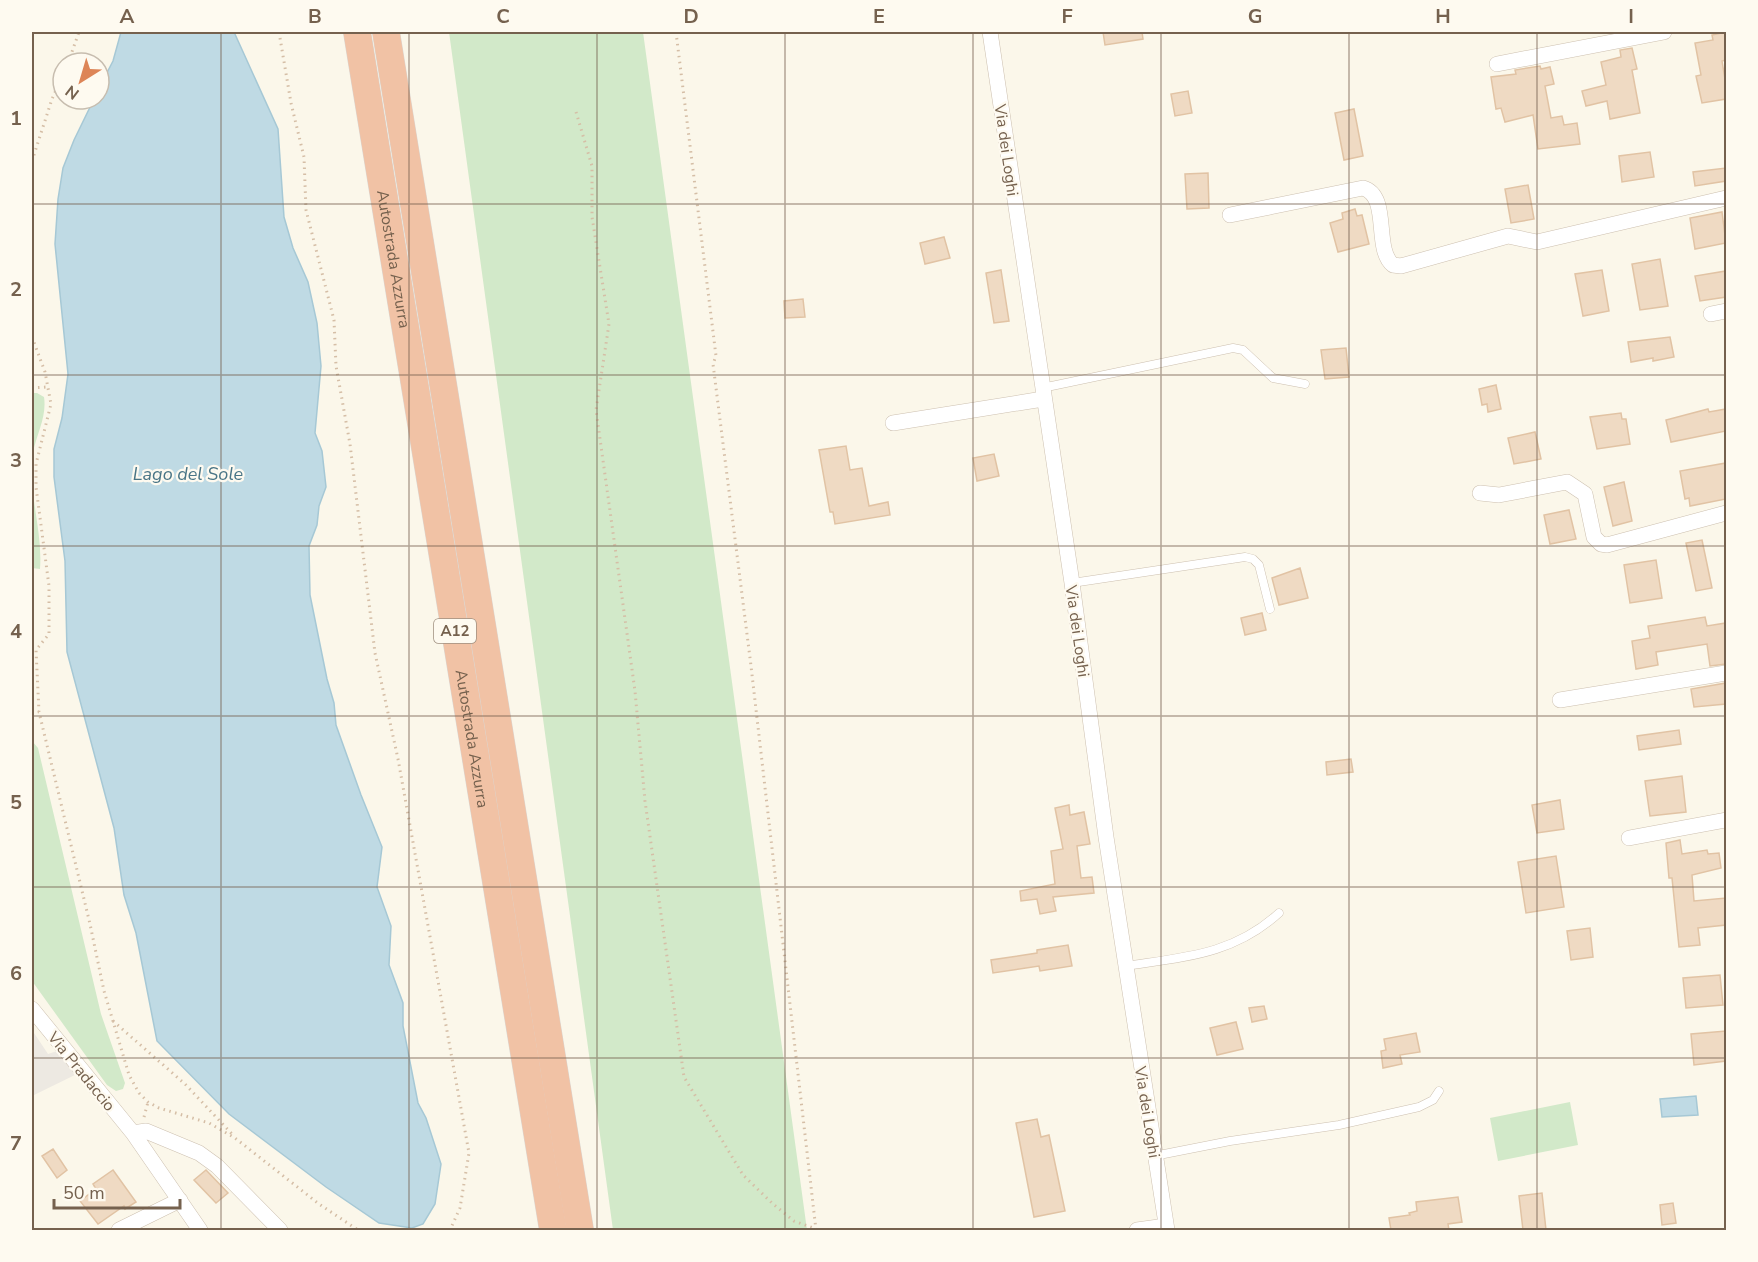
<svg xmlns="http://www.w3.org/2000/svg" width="1758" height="1262" font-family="'Nunito Sans',sans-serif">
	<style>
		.industrial { fill: #ede9e2 }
		.green { fill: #d2e9c9 }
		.water { fill: #bfdae4; stroke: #a6c8d5; stroke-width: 1.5 }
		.building { fill: #efdac3; stroke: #e1c3a4; stroke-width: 1.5 }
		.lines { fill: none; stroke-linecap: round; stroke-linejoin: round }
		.lane-casing { stroke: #cdc0b0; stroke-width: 9 }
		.street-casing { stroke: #cdc0b0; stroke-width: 16 }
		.highway-casing { stroke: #dbd6d1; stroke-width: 28 }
		.path { stroke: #d5bea6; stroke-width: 3; stroke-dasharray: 1.5 4.5; stroke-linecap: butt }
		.lane { stroke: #fff; stroke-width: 8 }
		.street { stroke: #fff; stroke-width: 15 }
		.highway { stroke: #f1c2a5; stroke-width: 27 }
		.grid { fill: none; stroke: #75614e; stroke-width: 1.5; stroke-opacity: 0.55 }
		.labels { text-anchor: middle; stroke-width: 4.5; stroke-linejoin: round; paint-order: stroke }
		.shield { fill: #fefaf0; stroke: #9e8f7f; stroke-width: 1.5 }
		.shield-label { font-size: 15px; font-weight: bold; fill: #75614e }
		.street-label { font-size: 16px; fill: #75614e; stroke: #fefaf0 }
		.water-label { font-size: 18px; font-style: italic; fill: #497586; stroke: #fefaf0 }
		.neatline { fill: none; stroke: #75614e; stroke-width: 2 }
		.grid-label { font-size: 20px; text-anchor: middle; font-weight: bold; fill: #75614e }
	</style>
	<rect width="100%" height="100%" fill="#fbf7ea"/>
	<!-- industrial -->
	<path class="industrial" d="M32,1030L48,1054L57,1051L79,1073L32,1096Z"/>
	<!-- green -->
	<path class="green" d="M449,32H643L807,1230H613Z
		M32,393H37L44,397C47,416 37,433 33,452C27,491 43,530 40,569L32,568Z
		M32,741L38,748L101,1014L125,1083L123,1089L116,1091L107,1085L32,981Z
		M1570,1102L1578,1145L1498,1161L1490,1118Z"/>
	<!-- water -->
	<path class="water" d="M121,32H234L278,129L284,217L293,248L308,282L317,323L321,366L315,433L322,451L326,487L319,506L317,525L309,546L310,595L327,679L334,703L336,725L361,795L382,847L377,887L391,926L389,965L403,1003V1026L418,1103L426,1118L441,1164L435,1204L423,1224L412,1228L379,1223L326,1187L229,1114L157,1041L136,933L124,895L114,828L67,652L65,561L54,477V449L62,418L68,374L55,244L58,199L63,168L74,140L94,99H99V88L113,61Z
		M1696,1096L1698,1115L1662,1117L1660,1099Z"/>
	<!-- building -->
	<path class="building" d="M1103,32H1142L1143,39L1105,45Z
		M1726,32V60L1722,61L1726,85V99L1702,103L1696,76L1701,75L1695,43L1713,40L1712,35Z
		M1632,48L1637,69L1632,70L1640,113L1610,119L1607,101L1586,106L1582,91L1606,85L1601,62L1621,57L1620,50Z
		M1540,66L1541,69L1550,67L1554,84L1545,86L1551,118L1562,116L1564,125L1577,123L1580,144L1538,149L1533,115L1505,122L1501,108L1496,109L1491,77L1516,74L1515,70Z
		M1188,91L1192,113L1175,116L1171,94Z
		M1354,109L1363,156L1344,160L1335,113Z
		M1650,152L1654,177L1622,182L1619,156Z
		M1726,168V181L1695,186L1693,172Z
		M1208,173L1209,208L1187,209L1185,174Z
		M1528,185L1534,219L1511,223L1505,189Z
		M1355,209L1357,216L1362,215L1369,244L1338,252L1330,223L1343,219L1342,213Z
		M1722,212L1726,243L1695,249L1690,218Z
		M944,237L950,258L925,264L920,243Z
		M1660,259L1668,306L1640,310L1632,264Z
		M1001,270L1009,321L994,323L986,273Z
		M1602,270L1609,311L1583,316L1575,274Z
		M1726,271V297L1700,301L1695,276Z
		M803,299L805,317L785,318L784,301Z
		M1670,337L1674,357L1653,361V358L1631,362L1628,342Z
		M1346,348L1349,377L1325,379L1321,350Z
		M1496,385L1501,409L1488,412L1487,404L1482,405L1479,389Z
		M1708,409L1709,412L1726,409V431L1671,442L1666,420Z
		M1621,413L1622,419H1626L1630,444L1597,449L1590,417Z
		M1535,432L1541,459L1514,464L1508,438Z
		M846,446L850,470L862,468L869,506L888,502L890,515L835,524L833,512H830L819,450Z
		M994,454L999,476L977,481L973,458Z
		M1726,463V499L1690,506L1689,498L1685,499L1680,471Z
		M1624,482L1632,521L1613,526L1604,487Z
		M1569,510L1576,539L1550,544L1544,515Z
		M1702,540L1712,588L1696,591L1686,543Z
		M1656,560L1662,598L1630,603L1624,565Z
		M1300,568L1308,598L1279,605L1272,578Z
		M1262,613L1266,630L1245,635L1241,618Z
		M1705,617L1707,626L1726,623V664L1710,666L1707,644L1656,652L1658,665L1636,669L1632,641L1650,638L1648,626Z
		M1726,683V704L1694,707L1691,689Z
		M1679,730L1681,744L1639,750L1637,736Z
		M1351,759L1353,772L1327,775L1326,762Z
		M1682,776L1686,812L1650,816L1645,781Z
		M1560,800L1564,829L1537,833L1532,805Z
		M1069,805L1070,815L1084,812L1090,844L1077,846L1081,878L1092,877L1094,893L1053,897L1056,911L1040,914L1037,899L1021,901L1020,891L1055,884L1051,851L1063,849L1055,808Z
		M1680,840L1682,854L1707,850L1708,854L1719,853L1721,868L1692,875L1694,901L1726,898V925L1698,928L1700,945L1679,947L1672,878H1669L1666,843Z
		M1556,856L1564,907L1526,913L1518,862Z
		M1590,928L1593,957L1571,960L1567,931Z
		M1068,945L1072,966L1040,971L1039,966L993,973L991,960L1037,953V950Z
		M1720,975L1723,1005L1686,1008L1683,978Z
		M1264,1006L1267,1019L1252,1022L1249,1008Z
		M1236,1022L1243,1049L1217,1055L1210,1028Z
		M1726,1031V1061L1694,1065L1691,1034Z
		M1416,1033L1420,1052L1400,1055L1402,1064L1383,1068L1381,1051L1386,1050L1384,1039Z
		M1037,1119L1041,1137L1049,1135L1065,1211L1034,1217L1016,1123Z
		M53,1149L67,1170L57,1178L42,1156Z
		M113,1170L136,1202L125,1209L124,1206L98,1224L80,1201L96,1189L93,1184Z
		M206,1170L228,1193L216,1203L194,1180Z
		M1542,1193L1546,1230H1523L1519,1196Z
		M1458,1197L1462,1222L1448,1224L1449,1230H1391L1389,1218L1410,1215L1409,1213L1417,1211L1416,1202Z
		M1673,1203L1676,1223L1662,1225L1660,1205Z"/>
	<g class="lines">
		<defs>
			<path id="lane" d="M1042,388L1233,348L1243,350L1273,378L1305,384
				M1072,583L1245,557L1253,559L1259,565L1270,609
				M1125,966C1184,957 1233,955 1279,913
				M1154,1156L1230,1141L1339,1125L1419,1107L1433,1100L1439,1091"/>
			<path id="street" d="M990,32L1072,583L1106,837L1167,1230
				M1497,64L1664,32
				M1230,215L1363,188C1391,196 1373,249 1393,265L1401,266L1508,236L1537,242L1726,198
				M1711,314L1726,311
				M893,423L1043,399
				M1480,493L1499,495L1567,482L1585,494L1594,537L1601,544L1607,545L1726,513
				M1560,700L1726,673
				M1629,838L1726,820
				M32,1009L133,1133L200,1230
				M133,1133L146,1131L199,1153L217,1166L280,1230
				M119,1230L180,1200
				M1137,1230L1166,1226"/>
			<g id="highway">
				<path id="s1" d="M357,32L553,1230"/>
				<path d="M386,32L580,1230"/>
			</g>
		</defs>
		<!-- lane casing -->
		<use href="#lane" class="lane-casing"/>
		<!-- street casing -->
		<use href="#street" class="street-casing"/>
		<!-- highway casing -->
		<use href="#highway" class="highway-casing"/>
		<!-- path -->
		<path class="path" d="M279,32L291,103L304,157L306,210L334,320L336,366L350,444L375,653L398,759L469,1153L460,1208L450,1230
			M676,32L716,356L713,364L751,666L816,1230
			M68,63L79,32
			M576,112L592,166V217L609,324L596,410L635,691L645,801L684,1077L743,1175L773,1204L794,1221L816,1229
			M32,161L52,99L63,75
			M32,337L45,372L51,404L36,464V487L49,586V634L36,650L39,712L90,924L104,991L129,1075L139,1093L148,1102L159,1108L209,1123L235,1138L319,1204L358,1230
			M32,388L47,387
			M32,711L39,712
			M113,1021L185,1084L232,1134
			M144,1117L148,1102"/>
		<!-- lane -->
		<use href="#lane" class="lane"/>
		<!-- street -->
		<use href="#street" class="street"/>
		<!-- highway -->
		<use href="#highway" class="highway"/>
	</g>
	<!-- grid -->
	<path class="grid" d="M221,32V1230M409,32V1230M597,32V1230M785,32V1230M973,32V1230M1161,32V1230M1349,32V1230M1537,32V1230M32,204H1726M32,375H1726M32,546H1726M32,716H1726M32,887H1726M32,1058H1726"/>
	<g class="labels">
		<!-- shield labels -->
		<rect class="shield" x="434" y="619" width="42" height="24" rx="4.5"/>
		<g class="shield-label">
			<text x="455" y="636">A12</text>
		</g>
		<!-- street labels -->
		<g class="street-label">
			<text transform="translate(1007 150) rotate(82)" y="6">Via dei Loghi</text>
			<text dy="6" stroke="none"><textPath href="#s1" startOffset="230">Autostrada Azzurra</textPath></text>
			<text transform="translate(1078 631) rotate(82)" y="6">Via dei Loghi</text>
			<text dy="6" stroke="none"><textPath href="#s1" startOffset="716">Autostrada Azzurra</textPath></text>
			<text transform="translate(82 1071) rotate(51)" y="6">Via Pradaccio</text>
			<text transform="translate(1148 1112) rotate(81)" y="6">Via dei Loghi</text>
		</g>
		<!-- water labels -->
		<g class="water-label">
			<text x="188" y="480">Lago del Sole</text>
		</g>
	</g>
	<!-- border -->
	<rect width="1758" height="1262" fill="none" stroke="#fefaf0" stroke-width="66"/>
	<!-- north arrow -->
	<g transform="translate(81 81) rotate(217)"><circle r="28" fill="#fefaf0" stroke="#c7bdaf" stroke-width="1.5"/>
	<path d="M0-4.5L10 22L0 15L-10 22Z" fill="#dd8557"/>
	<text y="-9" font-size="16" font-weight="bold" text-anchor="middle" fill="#75614e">N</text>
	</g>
	<!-- scale -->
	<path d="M54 1199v9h126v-9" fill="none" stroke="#75614e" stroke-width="3"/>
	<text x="63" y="1199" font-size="18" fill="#75614e" stroke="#fefaf0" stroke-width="4.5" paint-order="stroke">50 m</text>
	<rect x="33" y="33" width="1692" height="1196" class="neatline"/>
	<g class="grid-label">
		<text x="127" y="23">A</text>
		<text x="315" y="23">B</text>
		<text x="503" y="23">C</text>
		<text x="691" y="23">D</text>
		<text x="879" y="23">E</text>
		<text x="1067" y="23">F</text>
		<text x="1255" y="23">G</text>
		<text x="1443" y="23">H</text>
		<text x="1631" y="23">I</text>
		<text x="16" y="125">1</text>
		<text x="16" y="296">2</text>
		<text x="16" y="467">3</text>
		<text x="16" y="638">4</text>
		<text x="16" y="809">5</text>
		<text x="16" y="980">6</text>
		<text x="16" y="1150">7</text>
	</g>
</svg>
